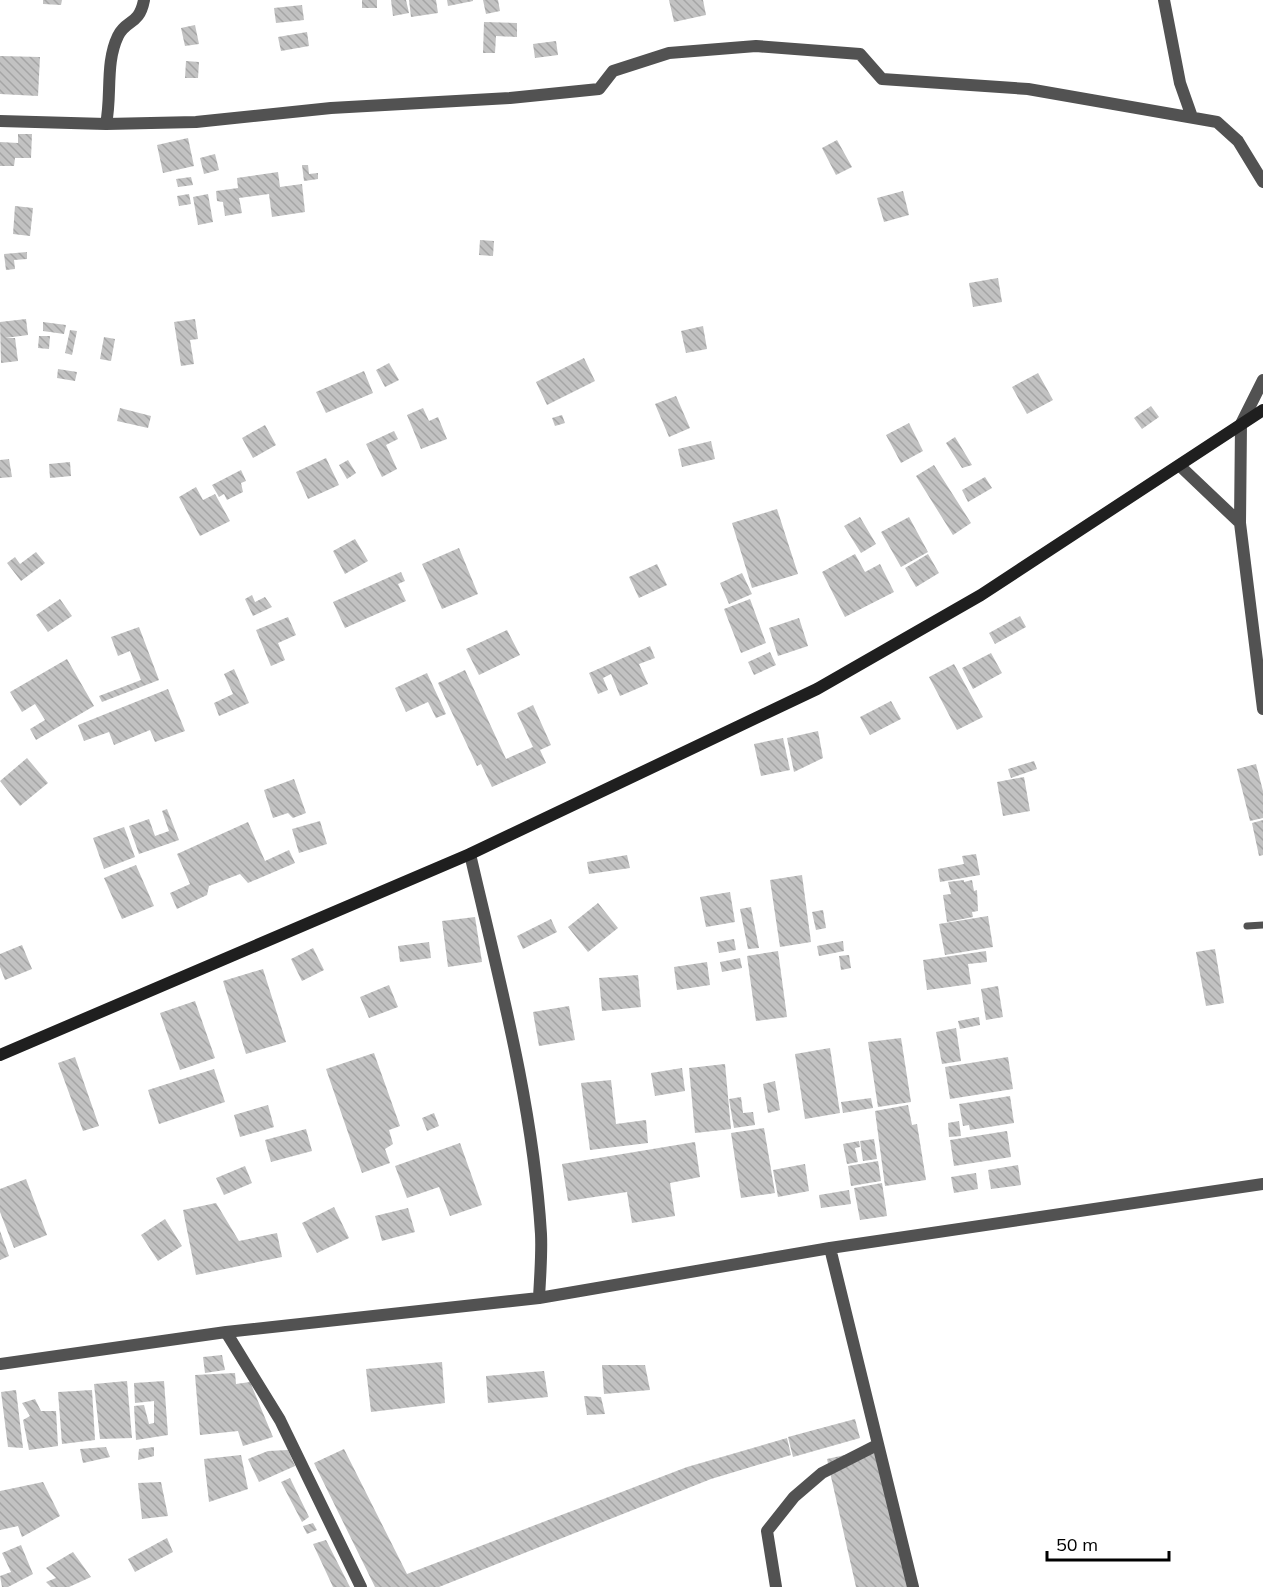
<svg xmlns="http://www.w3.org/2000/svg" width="1263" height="1587" font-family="Mulish,sans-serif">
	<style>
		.building { fill: url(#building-back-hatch) }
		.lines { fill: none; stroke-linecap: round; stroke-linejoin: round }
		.lane { stroke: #525252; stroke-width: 7 }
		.street { stroke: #525252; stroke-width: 12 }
		.secondary { stroke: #1f1f1f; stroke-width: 12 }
	</style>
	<defs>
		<pattern id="building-back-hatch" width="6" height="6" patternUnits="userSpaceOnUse" patternTransform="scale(1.5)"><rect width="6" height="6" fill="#c2c2c2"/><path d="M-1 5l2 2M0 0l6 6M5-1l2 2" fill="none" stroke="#a5a5a5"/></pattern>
	</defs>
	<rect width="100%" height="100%" fill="#fff"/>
	<!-- building -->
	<path class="building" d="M43,0H62L61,5L43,4Z
		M362,0H377V8H362Z
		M391,0H406L409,13L393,16Z
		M409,0H436L438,13L411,17Z
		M447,0H473V1L448,6Z
		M483,0H498L500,11L486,14Z
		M669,0H703L706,15L674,22Z
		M302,5L304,20L276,23L274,8Z
		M484,22L517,23V37L496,36L495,53H483Z
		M195,25L199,44L185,46L181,28Z
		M307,32L309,46L281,51L278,37Z
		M556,41L558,55L535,58L533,44Z
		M0,56L40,57L38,96L0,94Z
		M186,61L199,62L198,78H185Z
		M18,134H32L31,158H15L14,166H0V142L18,143Z
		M188,138L194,166L163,173L157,145Z
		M837,140L852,167L836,175L822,148Z
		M215,154L219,170L204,174L200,158Z
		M302,165H308L309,174L318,173V179L304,181Z
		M278,172L280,187L302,184L305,212L272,217L269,194L239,198L242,213L225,216L223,202L217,201L216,191L238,188L237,178Z
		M191,177L193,185L178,187L176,179Z
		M903,191L909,215L884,222L877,198Z
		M189,194L191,204L179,206L177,196Z
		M208,194L213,222L198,225L193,197Z
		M15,206L33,208L30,236L13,234Z
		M480,240L494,241L493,256L479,255Z
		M27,252V259L14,260L15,269L6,270L4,254Z
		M998,278L1002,302L973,307L969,283Z
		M26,319L28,335L5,338H15L18,361L1,363L0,322Z
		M195,319L198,339L190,340L194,364L181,366L174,322Z
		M43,322L66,325L64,334L43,331Z
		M703,326L707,349L686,353L681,331Z
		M70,330L77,331L72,355L65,353Z
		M39,336H50L49,349L38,348Z
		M104,337L115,339L111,361L100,359Z
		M584,358L595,381L547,405L536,382Z
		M389,363L399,380L385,387L376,370Z
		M58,369L77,372L75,381L57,378Z
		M364,371L373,393L326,413L316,392Z
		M1038,373L1053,400L1027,414L1012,387Z
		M676,396L690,428L669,437L655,404Z
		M1151,406L1159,417L1142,429L1134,418Z
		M120,408L151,416L148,428L117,421Z
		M423,408L429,421L438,417L447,439L421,449L407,415Z
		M562,415L565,423L555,426L552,418Z
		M909,423L923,451L901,463L886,435Z
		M265,425L276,445L253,458L242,438Z
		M394,431L398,439L386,445L397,469L382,477L366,444Z
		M955,437L972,465L962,468L946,443Z
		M711,441L715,459L682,467L678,449Z
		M326,458L339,485L308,499L296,472Z
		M9,459L12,477L0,478V460Z
		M348,460L356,473L347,479L339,465Z
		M70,462L71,476L50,478L49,464Z
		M934,465L971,523L953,535L916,476Z
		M241,470L246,481L241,483L243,492L227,500L224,494L219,497L212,485Z
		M985,477L992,488L968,502L962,490Z
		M196,487L203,500L215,494L230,521L200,536L179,497Z
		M777,509L798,574L752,588L732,523Z
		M860,517L876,544L861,553L844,526Z
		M909,517L928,552L901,567L881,532Z
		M355,539L368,561L345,574L333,551Z
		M459,548L478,594L442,609L422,564Z
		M36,552L45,563L21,581L7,563L15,557L20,564Z
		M855,554L865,572L880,564L894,592L845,617L822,572Z
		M928,554L939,573L916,587L905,568Z
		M657,564L667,585L639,598L629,577Z
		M401,572L405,581L398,584L406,601L345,628L333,602Z
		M742,573L752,594L729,604L720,583Z
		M252,595L255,602L265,597L272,607L253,616L245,599Z
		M60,599L72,616L48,632L36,615Z
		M750,599L766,643L741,653L724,609Z
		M1020,616L1026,627L995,644L989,633Z
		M288,617L296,635L278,643L285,660L271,666L256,630Z
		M799,618L808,646L778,656L769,628Z
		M139,627L159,680L102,702L99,696L141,680L130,651L118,656L111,637Z
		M507,630L520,655L479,675L466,649Z
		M650,646L655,658L639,664L648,684L620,696L611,674L603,678L608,690L598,694L589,673Z
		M770,652L776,665L754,675L748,662Z
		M991,653L1002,673L973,689L962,668Z
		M67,659L94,706L36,740L30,729L45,720L35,704L22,712L10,692Z
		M954,664L983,717L957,730L929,677Z
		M234,669L249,703L219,716L214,703L233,694L224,674Z
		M465,670L506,759L533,747L517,713L533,705L551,745L540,750L546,763L492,787L481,764L477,766L438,683Z
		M427,673L446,714L436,718L428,702L406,712L395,688Z
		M168,689L185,731L155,742L150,730L114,745L109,732L84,741L78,725Z
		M891,701L901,719L870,735L860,717Z
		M818,731L823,758L794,772L787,738Z
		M783,738L790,770L761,776L754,744Z
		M27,758L48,783L20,806L0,781Z
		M1034,761L1037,769L1011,778L1008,769Z
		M1256,764L1263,791V818L1250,821L1237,769Z
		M1024,777L1030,811L1003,816L997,782Z
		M294,779L306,813L293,818L288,813L273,818L264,790Z
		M167,809L179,840L139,854L129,826L149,819L155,836L169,831L162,811Z
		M1263,820V855L1259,856L1252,823Z
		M320,821L327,844L299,853L292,829Z
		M248,822L265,861L289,850L295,863L248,883L240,874L209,886L207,895L177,909L170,893L190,884L177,854Z
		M124,827L135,857L104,869L93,838Z
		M976,854L980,875L940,882L938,869L964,864L962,856Z
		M627,855L630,868L589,874L587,862Z
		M136,865L154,906L122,919L104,878Z
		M802,875L811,942L780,947L770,880Z
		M964,880V882L972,880L974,891L977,890L978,911L972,912L973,917L947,922L943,895L951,894L948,882Z
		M730,892L735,922L706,927L700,897Z
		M598,903L618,928L588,952L568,927Z
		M751,907L759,948L748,949L740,909Z
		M823,910L826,928L816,930L812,912Z
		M988,916L993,947L945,955L939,924Z
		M475,917L482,962L448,967L442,921Z
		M551,919L557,932L523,949L517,936Z
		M734,939L736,950L719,953L717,942Z
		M843,941L844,951L819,956L817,946Z
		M429,942L431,958L400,962L398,946Z
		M22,945L32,969L5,980L0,967V954Z
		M313,948L324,970L302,981L291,959Z
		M1215,949L1224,1003L1206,1006L1196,952Z
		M778,951L787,1017L756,1021L747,956Z
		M986,951L987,962L968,964L971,984L927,990L923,960Z
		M849,955L851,968L841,970L839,956Z
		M740,958L742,968L722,972L720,962Z
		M707,962L710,985L677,990L674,967Z
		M263,969L286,1042L246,1054L223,981Z
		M638,975L641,1007L602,1011L599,978Z
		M389,985L398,1007L369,1018L360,997Z
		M998,986L1003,1017L986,1020L981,989Z
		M195,1001L215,1058L180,1070L160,1013Z
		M569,1006L575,1040L539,1046L533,1012Z
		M979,1017L980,1025L960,1029L958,1021Z
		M956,1028L961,1061L942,1064L936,1032Z
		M901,1038L911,1102L878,1107L868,1042Z
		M830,1048L840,1113L805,1119L795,1054Z
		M374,1053L400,1126L389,1130L393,1144L385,1149L390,1163L362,1173L326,1069Z
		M75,1057L99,1126L83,1131L58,1063Z
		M1008,1057L1013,1089L950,1099L945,1067Z
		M725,1064L731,1129L695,1133L689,1068Z
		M682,1068L685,1091L655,1096L651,1073Z
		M214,1069L225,1102L159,1124L148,1090Z
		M611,1080L616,1124L646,1120L648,1143L590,1150L581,1083Z
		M775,1081L780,1110L768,1113L763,1084Z
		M1010,1096L1014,1123L970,1130L969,1125L963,1126L959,1104Z
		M741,1097L743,1113L753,1112L755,1125L734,1128L729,1099Z
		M871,1098L873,1108L843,1113L841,1102Z
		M268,1105L274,1127L240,1137L234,1115Z
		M908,1105L912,1125L917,1124L926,1180L885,1186L875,1111Z
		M434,1113L439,1126L427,1131L422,1118Z
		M959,1121L961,1136L949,1137L948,1123Z
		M764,1128L775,1193L741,1198L731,1133Z
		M306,1129L312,1151L271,1162L265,1140Z
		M1007,1131L1011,1157L954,1166L950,1140Z
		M874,1139L877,1159L863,1161L860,1141Z
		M859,1141L860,1147L855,1148L858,1162L847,1164L843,1144Z
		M695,1142L700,1177L670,1183L675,1216L632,1223L627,1192L568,1201L562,1164Z
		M460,1143L482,1205L450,1216L439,1187L407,1198L395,1166Z
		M878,1161L881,1181L851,1186L848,1166Z
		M805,1164L809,1191L778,1197L773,1170Z
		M1018,1165L1021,1185L991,1189L988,1170Z
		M245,1166L252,1183L224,1195L216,1178Z
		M976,1173L978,1189L954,1193L951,1177Z
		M26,1179L47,1235L14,1248L0,1212V1189Z
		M882,1183L887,1216L860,1220L854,1188Z
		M849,1190L851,1204L821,1208L819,1195Z
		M216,1203L239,1241L277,1233L282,1257L196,1275L183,1210Z
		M334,1207L349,1238L317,1253L302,1223Z
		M408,1208L415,1232L382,1241L375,1216Z
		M165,1219L182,1246L158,1261L141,1235Z
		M0,1231L9,1256L0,1260Z
		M222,1355L225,1370L205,1373L203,1357Z
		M442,1362L445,1403L371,1412L366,1369Z
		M602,1365H645L650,1390L604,1394Z
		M544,1371L548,1397L488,1403L486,1376Z
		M235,1373L236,1384L250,1382L273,1437L243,1446L238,1431L200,1435L195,1375Z
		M127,1381L132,1438L100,1439L94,1384Z
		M164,1381L168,1435L136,1440L134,1406L144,1405L149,1424L154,1423V1401L135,1403L134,1383Z
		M16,1390L23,1448L8,1447L1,1392Z
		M92,1390L95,1440L62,1444L58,1392Z
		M584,1396L601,1397L605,1414L587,1415Z
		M35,1399L41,1411H56L58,1446L29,1450L23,1420L30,1416L22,1403Z
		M855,1419L860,1438L793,1457L788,1437Z
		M787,1438L791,1455L711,1479L439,1587H375L314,1463L344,1449L407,1574L687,1467Z
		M106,1447L110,1457L83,1463L80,1449Z
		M154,1447V1456L138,1460L139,1449Z
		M876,1448L908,1587H856L827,1459Z
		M288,1450L295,1466L259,1482L248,1459L268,1451Z
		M241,1455L248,1489L209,1502L204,1459Z
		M290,1478L309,1517L302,1522L281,1482Z
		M43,1482L60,1516L22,1537L18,1526L0,1530V1491Z
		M161,1482L168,1516L142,1519L138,1483Z
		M313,1523L317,1530L307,1534L303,1526Z
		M167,1538L173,1552L135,1572L128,1559Z
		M326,1540L350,1587H333L313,1544Z
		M21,1545L33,1574L8,1587H2L0,1576L11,1572L2,1553Z
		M73,1552L91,1577L69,1587H51L46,1582L56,1578L46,1568Z"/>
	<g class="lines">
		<!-- lane -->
		<path class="lane" d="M1247,926L1263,925"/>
		<!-- street -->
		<path class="street" d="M1164,0L1180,83L1192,117
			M0,121L106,124L196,122L331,108L510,98L599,89L613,71L669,53L756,46L860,54L882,79L1028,89L1217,122L1238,141L1263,182
			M106,124C112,95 105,63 118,36C126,19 139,26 144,0
			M1263,380L1241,424L1240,523L1263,709
			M1180,466L1240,523
			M470,854C499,979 533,1105 541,1234C542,1255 540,1277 539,1298
			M830,1248L913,1587
			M226,1332L280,1420L361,1587
			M0,1364L226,1332L539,1298L830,1248L1263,1184
			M776,1587L767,1531L794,1497L822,1473L877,1445"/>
		<!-- secondary -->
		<path class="secondary" d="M0,1055L470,854L817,689L981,595L1263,410"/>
	</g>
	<!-- scale -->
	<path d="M1047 1551v9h122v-9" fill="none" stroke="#000000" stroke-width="3"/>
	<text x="1056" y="1551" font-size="18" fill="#000000" stroke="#ffffff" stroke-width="4.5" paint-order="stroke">50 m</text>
</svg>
